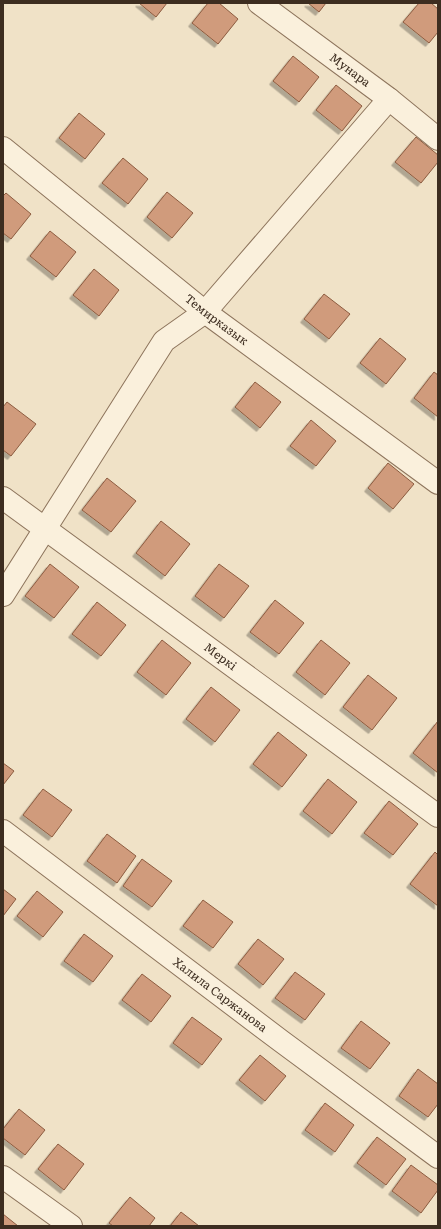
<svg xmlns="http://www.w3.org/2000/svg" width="441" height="1229" font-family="Literata,serif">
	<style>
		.building { fill: #d09b7c; stroke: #8d5c40; filter: url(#shadow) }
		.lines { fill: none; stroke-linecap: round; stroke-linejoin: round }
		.minor-casing { stroke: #8d745c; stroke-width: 24 }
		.minor { stroke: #faf0dc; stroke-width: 22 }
		.labels { text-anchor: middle; stroke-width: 3; stroke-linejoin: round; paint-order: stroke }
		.street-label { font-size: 12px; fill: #3d2d20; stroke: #f7edd8 }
	</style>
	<defs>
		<filter id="shadow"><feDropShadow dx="-3.5" dy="3.5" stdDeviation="0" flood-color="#0004"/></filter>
	</defs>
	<rect width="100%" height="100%" fill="#f0e2c7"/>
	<!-- building -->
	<path class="building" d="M139,3H167L156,17Z
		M208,3H219L238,19L218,44L192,23Z
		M308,3H326L319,12Z
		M419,3H431L438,9V32L429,43L403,22Z
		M293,56L319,77L299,102L273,81Z
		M336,85L362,106L342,131L316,110Z
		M79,113L105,134L85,159L59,138Z
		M416,137L438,155V162L421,183L395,162Z
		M123,158L148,179L128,204L102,183Z
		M167,192L193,213L172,238L147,217Z
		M6,193L31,214L11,239L3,233V196Z
		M50,231L76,252L56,277L30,256Z
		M94,269L119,290L99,316L73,295Z
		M324,294L350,314L329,339L304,319Z
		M380,338L406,359L386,384L360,363Z
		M434,372L438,375V417L414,398Z
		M255,382L281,402L260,428L235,407Z
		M7,402L36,424L11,456L3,450V407Z
		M311,420L336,441L316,466L290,446Z
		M388,463L414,484L393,509L368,488Z
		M107,478L136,501L111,532L82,510Z
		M161,521L190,544L165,576L136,553Z
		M50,564L79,587L54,618L25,596Z
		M219,564L249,586L224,618L195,596Z
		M275,600L304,623L279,654L250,632Z
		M97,602L126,625L101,656L72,634Z
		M162,640L191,663L166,695L137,672Z
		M321,640L350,663L325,695L296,672Z
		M368,675L397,698L372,730L343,707Z
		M211,687L240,710L215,742L186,719Z
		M438,721V773L413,753Z
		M278,732L307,755L282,787L253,764Z
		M3,763L14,771L3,785Z
		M328,779L357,802L332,834L303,811Z
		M43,789L72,810L52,837L23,815Z
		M389,801L418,824L393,855L364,833Z
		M107,834L136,856L117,883L87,861Z
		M435,852L438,855V906L410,884Z
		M142,859L172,881L152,907L123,886Z
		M3,889L16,899L3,916Z
		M37,891L63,912L43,937L17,916Z
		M203,900L233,922L213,948L183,926Z
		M84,934L113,956L93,982L64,961Z
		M258,939L284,959L263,985L238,964Z
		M295,972L325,994L305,1020L275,998Z
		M142,974L171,996L151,1022L122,1000Z
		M192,1017L222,1039L202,1065L173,1043Z
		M361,1021L390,1043L370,1069L341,1048Z
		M260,1055L286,1076L265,1101L239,1080Z
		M418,1069L438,1084V1104L428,1117L399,1096Z
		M325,1103L354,1125L335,1152L305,1130Z
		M19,1109L45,1130L25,1155L3,1138V1129Z
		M377,1137L406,1159L386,1185L357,1163Z
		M58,1144L84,1164L64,1190L38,1169Z
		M411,1165L438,1185V1190L421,1213L392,1191Z
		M130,1197L155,1218L149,1226H113L109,1223Z
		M181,1212L199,1226H170Z
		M3,1214L18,1226H3Z"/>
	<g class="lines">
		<defs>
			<g id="minor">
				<path id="s1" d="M259,3L389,99L438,139"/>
				<path id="s2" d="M3,148L205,312L438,483"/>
				<path id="s3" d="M3,498L438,816"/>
				<path d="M3,595L164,341L205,312L389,99"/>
				<path id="s4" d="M3,831L281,1041L438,1157"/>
				<path d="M3,1177L71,1226"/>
			</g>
		</defs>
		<!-- minor casing -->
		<use href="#minor" class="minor-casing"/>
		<!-- minor -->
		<use href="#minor" class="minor"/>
	</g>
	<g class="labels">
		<!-- street labels -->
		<g class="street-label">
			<text dy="4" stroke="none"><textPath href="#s1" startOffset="113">Мунара</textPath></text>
			<text dy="4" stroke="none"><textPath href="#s2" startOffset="274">Темирказык</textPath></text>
			<text dy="4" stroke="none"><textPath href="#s3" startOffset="269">Меркі</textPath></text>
			<text dy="4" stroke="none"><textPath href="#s4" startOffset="272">Халила Саржанова</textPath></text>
		</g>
	</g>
	<!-- border -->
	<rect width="441" height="1229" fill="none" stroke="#3d2d20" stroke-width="8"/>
</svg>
